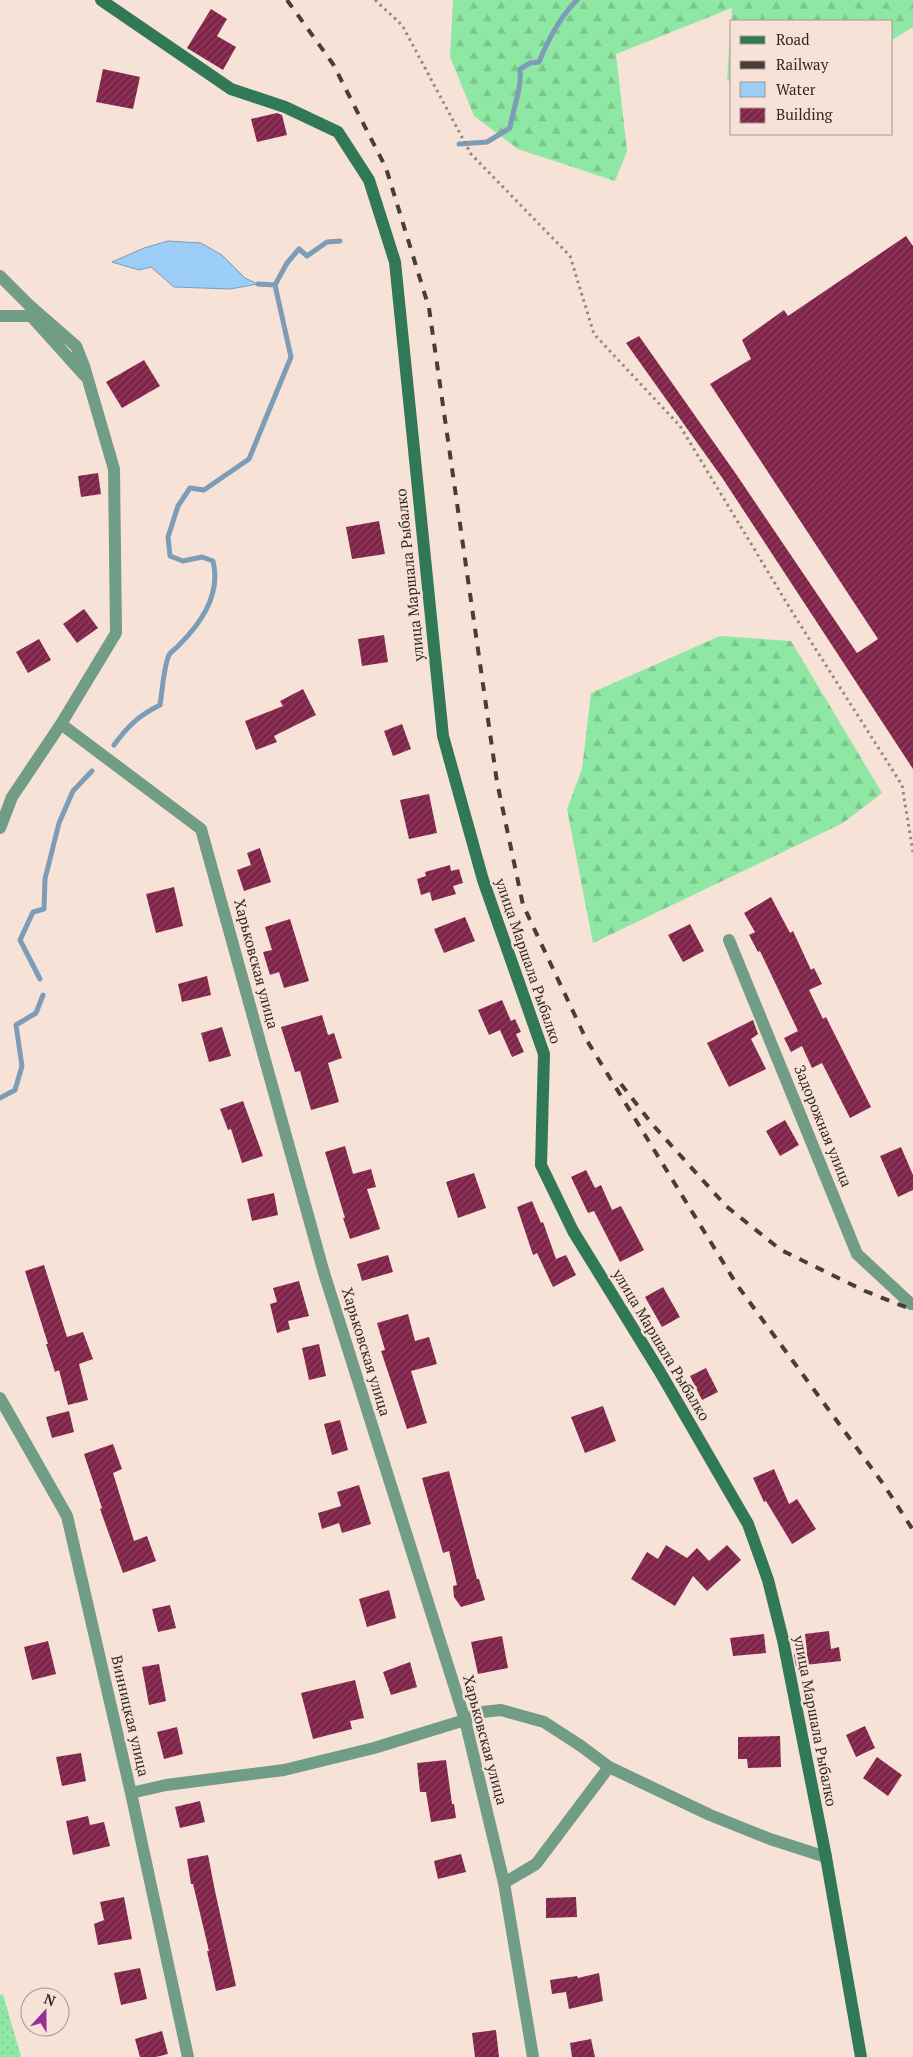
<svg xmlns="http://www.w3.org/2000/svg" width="913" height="2057" font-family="'PT Serif',serif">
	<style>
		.forest { fill: url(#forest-firs) }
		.garden { fill: url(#garden-dots) }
		.water { fill: #9ccdf6; stroke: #7c9cb7 }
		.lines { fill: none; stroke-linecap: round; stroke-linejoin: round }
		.stream { stroke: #7c9cb7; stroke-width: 5 }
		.building { fill: url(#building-hatch) }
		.path { stroke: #95867f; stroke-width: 3; stroke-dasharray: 2.5 4; stroke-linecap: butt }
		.street { stroke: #719c85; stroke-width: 12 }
		.secondary { stroke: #317857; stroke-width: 12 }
		.rail { stroke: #473d39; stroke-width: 4; stroke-dasharray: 9 9; stroke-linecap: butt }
		.labels { text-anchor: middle; stroke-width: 5; stroke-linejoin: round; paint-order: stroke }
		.street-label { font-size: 15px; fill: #302824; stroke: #f7e2d7 }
	</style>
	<defs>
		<pattern id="forest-firs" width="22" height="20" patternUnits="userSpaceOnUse" patternTransform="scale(1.25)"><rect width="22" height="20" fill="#8fe7a4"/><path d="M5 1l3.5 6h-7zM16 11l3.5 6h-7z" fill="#7cc68d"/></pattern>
		<pattern id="garden-dots" width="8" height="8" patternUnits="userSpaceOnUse" patternTransform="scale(1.25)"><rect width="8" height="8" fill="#8fe7a4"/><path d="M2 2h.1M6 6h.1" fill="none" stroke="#7cc68d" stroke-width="1.8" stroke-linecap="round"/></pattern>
		<pattern id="building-hatch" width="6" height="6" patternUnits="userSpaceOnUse" patternTransform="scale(1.25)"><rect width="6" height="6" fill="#802449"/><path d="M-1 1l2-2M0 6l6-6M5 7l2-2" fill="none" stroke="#8d4360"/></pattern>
	</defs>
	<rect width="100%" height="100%" fill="#f7e2d7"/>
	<!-- forest -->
	<path class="forest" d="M453,0H913V27L892,40V21H732V82L727,80L732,8L616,54L627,151L615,181L518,149L474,116L450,57Z
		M720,636L791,641L882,793L843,823L593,943L567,809L582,769L591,693Z"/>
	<!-- garden -->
	<path class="garden" d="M3,1994L21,2057H0V1995Z"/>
	<!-- water -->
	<path class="water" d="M168,241L201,243L222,255L245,278L258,284L230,289L174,287L151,267L139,270L112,262L144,248Z"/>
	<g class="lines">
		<!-- stream -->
		<path class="stream" d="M459,144L487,142L510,128C513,108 522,89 520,69L530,63L539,62C548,40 560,17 577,0
			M275,285L287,263L299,249L307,256L327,242L340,241
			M114,745C128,726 138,716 160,705C162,693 164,665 169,655C171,651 177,648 180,644C202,622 221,593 213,561L202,557L183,561L170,556L168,537L178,506L190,488L204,490L249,459L291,357L275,285L258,284
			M40,979L20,940L33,912L44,909L45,879L59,823L73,791L92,771
			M0,1098L15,1090L22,1066L16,1025L36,1013L43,995"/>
	</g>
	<!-- building -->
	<path class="building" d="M211,9L227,19L217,36L236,47L223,70L187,48Z
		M103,69L140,77L133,109L96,102Z
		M277,113L282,115L287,135L257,142L251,119Z
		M906,236L913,246V769L723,479L626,343L639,336L736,474L857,653L878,639L710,384L751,359L742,340L784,310L788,316Z
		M144,360L160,386L122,408L106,382Z
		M98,473L101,494L81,497L78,476Z
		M379,521L385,554L352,559L346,527Z
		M84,609L98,628L77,643L63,624Z
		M384,635L388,662L362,666L358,639Z
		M39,639L51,660L28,673L16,652Z
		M303,689L316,715L274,736L277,742L256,750L245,721L283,706L280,701Z
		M402,724L411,749L393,756L384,731Z
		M429,794L437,833L409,839L400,800Z
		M260,848L271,882L244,891L237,870L251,865L247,853Z
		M450,865L451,871L459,869L463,883L453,886L456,894L432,901L430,892L421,895L417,879L426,876L425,872Z
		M174,887L183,926L156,933L146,894Z
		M771,897L790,933L793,931L811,970L814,968L822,984L809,990L823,1019L826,1017L871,1107L850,1118L822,1063L812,1068L802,1046L791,1052L784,1038L798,1031L760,951L758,952L749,935L755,932L744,913Z
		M465,917L475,941L444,953L434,929Z
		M290,919L309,981L284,988L279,972L270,975L263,952L272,950L265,927Z
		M690,924L704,951L683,962L668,935Z
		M207,976L211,995L182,1002L178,984Z
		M502,1000L511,1021L515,1019L521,1032L516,1034L524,1052L512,1057L500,1030L489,1035L478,1010Z
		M322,1015L328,1035L334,1033L342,1058L328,1063L339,1102L311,1110L300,1071L295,1072L281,1027Z
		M753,1020L758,1034L751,1039L766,1069L729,1087L707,1043Z
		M222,1027L231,1056L209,1062L201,1033Z
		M243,1101L263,1156L242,1163L231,1129L228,1130L220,1109Z
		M785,1120L799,1145L780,1156L766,1131Z
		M345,1146L353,1174L371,1169L376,1187L367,1189L380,1229L350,1239L343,1218H345L325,1152Z
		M901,1147L913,1175V1190L898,1197L880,1156Z
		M586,1170L595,1188L601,1185L612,1210L621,1206L644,1250L620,1262L594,1211L588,1213L571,1177Z
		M474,1173L486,1208L458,1218L446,1182Z
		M274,1193L278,1215L252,1221L247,1199Z
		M532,1201L541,1223L543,1222L556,1259L566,1255L576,1275L553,1287L537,1253L533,1255L517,1207Z
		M388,1255L393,1272L362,1281L357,1264Z
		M44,1265L67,1337L83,1332L93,1359L79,1364L88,1400L68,1405L59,1370L55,1372L46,1344H48L25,1271Z
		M299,1281L309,1316L288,1321L290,1329L277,1333L270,1304L277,1302L273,1288Z
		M663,1287L680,1317L662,1327L645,1297Z
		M408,1314L415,1341L429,1337L437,1364L411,1371L427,1423L407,1429L381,1351L385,1350L377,1323Z
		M319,1344L326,1376L309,1380L302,1348Z
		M706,1368L718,1392L702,1400L690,1376Z
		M603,1406L616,1441L585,1453L571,1417Z
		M69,1411L74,1432L52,1438L46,1417Z
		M340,1420L348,1450L332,1455L324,1424Z
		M113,1444L122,1469L113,1473L134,1541L147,1536L156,1561L123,1573L100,1509L102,1508L84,1454Z
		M774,1469L789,1504L797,1499L816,1529L792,1544L766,1501L764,1502L753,1478Z
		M449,1471L477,1579H479L485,1600L461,1607L454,1597L453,1586L457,1585L449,1551L443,1553L422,1478Z
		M359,1485L371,1524L342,1533L339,1523L322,1529L318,1513L341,1506L337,1492Z
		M666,1545L687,1558L697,1548L709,1561L727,1545L741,1560L707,1591L693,1576L675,1606L631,1579L647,1552L658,1559Z
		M389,1590L396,1618L367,1627L359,1599Z
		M170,1605L176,1628L158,1632L152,1609Z
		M829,1631L831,1649L839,1647L841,1661L796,1666L794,1654L807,1652L805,1634Z
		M764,1634L766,1653L733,1656L730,1638Z
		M502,1636L508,1668L478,1674L471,1642Z
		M48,1641L56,1674L32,1680L24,1647Z
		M410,1662L417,1687L391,1695L383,1672Z
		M159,1664L166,1701L149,1705L142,1667Z
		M355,1680L364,1718L350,1721L352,1729L313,1739L301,1693Z
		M865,1726L875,1748L856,1757L846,1735Z
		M177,1727L183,1754L164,1759L157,1732Z
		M780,1736L781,1767L748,1768L747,1759H738V1737Z
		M81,1753L86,1781L62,1786L56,1757Z
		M877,1757L902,1775L888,1796L863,1778Z
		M446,1760L452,1804H454L456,1818L431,1822L426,1792H420L417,1763Z
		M200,1801L205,1822L180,1828L175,1807Z
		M88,1816L90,1825L104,1822L110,1846L73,1855L66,1821Z
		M461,1854L466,1872L438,1879L434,1861Z
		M208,1855L215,1891L236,1986L216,1991L207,1951H209L193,1884H191L187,1859Z
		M124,1897L132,1939L98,1945L94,1924L104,1920L100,1902Z
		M576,1897L577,1917L546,1918V1898Z
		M140,1968L147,1999L121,2005L114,1973Z
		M599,1973L603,2001L569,2009L566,1992L552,1994L550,1980L577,1976L578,1978Z
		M496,2030L499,2057H475L472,2033Z
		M162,2031L168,2054L156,2057H140L135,2039Z
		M591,2039L595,2057H572L570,2043Z"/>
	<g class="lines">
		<!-- path -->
		<path class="path" d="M375,0L402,25L471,154L570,256L594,334L680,426L794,615L902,785L913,852"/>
		<!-- street -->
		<path class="street" d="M0,276L29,305L76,346L84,366L114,469L116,633L61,724L12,797L0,828
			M0,316H31L85,376
			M61,724L201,829L324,1273L465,1720L504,1883L533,2057
			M729,940L857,1254L911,1304H913
			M0,1398L67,1516L131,1793L188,2057
			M131,1793L166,1785L284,1770L374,1748L465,1720L482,1712L501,1710L544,1722L581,1746L609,1767L710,1815L770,1839L826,1857
			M504,1883L536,1864L609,1767"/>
		<!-- secondary -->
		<path class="secondary" d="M101,0L231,89L285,107L338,132L369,180L395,262L443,736L483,880L544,1054L541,1165L573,1231L660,1372L748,1524L768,1580L783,1640L826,1857L861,2057"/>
		<!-- rail -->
		<path class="rail" d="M287,0L333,64L386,168L429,308L497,782L523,905L586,1039L737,1285L884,1485L913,1530
			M621,1084L652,1124L726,1206L781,1250L865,1291L913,1310"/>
	</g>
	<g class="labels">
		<!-- street labels -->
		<g class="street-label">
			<text transform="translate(410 575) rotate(-96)" y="5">улица Маршала Рыбалко</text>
			<text transform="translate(528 961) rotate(71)" y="5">улица Маршала Рыбалко</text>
			<text transform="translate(256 964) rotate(75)" y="5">Харьковская улица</text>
			<text transform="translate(823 1126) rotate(68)" y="5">Задорожная улица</text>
			<text transform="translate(661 1345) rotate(59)" y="5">улица Маршала Рыбалко</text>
			<text transform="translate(366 1352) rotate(73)" y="5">Харьковская улица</text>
			<text transform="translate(130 1716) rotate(77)" y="5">Винницкая улица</text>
			<text transform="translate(815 1721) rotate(79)" y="5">улица Маршала Рыбалко</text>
			<text transform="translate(485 1740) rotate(75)" y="5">Харьковская улица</text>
		</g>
	</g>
	<!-- legend -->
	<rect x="730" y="20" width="162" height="115" fill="#f7e2d7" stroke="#a7988f"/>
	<rect x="740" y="36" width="25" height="8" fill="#317857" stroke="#a7988f"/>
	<text x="776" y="45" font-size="15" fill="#302824">Road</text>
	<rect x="740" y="61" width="25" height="8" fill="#473d39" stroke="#a7988f"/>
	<text x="776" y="70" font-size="15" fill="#302824">Railway</text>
	<rect x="740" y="82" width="25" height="15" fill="#9ccdf6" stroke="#a7988f"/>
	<text x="776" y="95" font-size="15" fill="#302824">Water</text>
	<rect x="740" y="108" width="25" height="15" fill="url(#building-hatch)" stroke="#a7988f"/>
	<text x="776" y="120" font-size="15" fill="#302824">Building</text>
	<!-- north arrow -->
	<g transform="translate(45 2012) rotate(21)"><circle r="24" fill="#f7e2d7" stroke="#a7988f"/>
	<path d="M0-4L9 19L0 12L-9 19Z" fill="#983196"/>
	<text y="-8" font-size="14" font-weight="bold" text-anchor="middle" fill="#302824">N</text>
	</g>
</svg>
